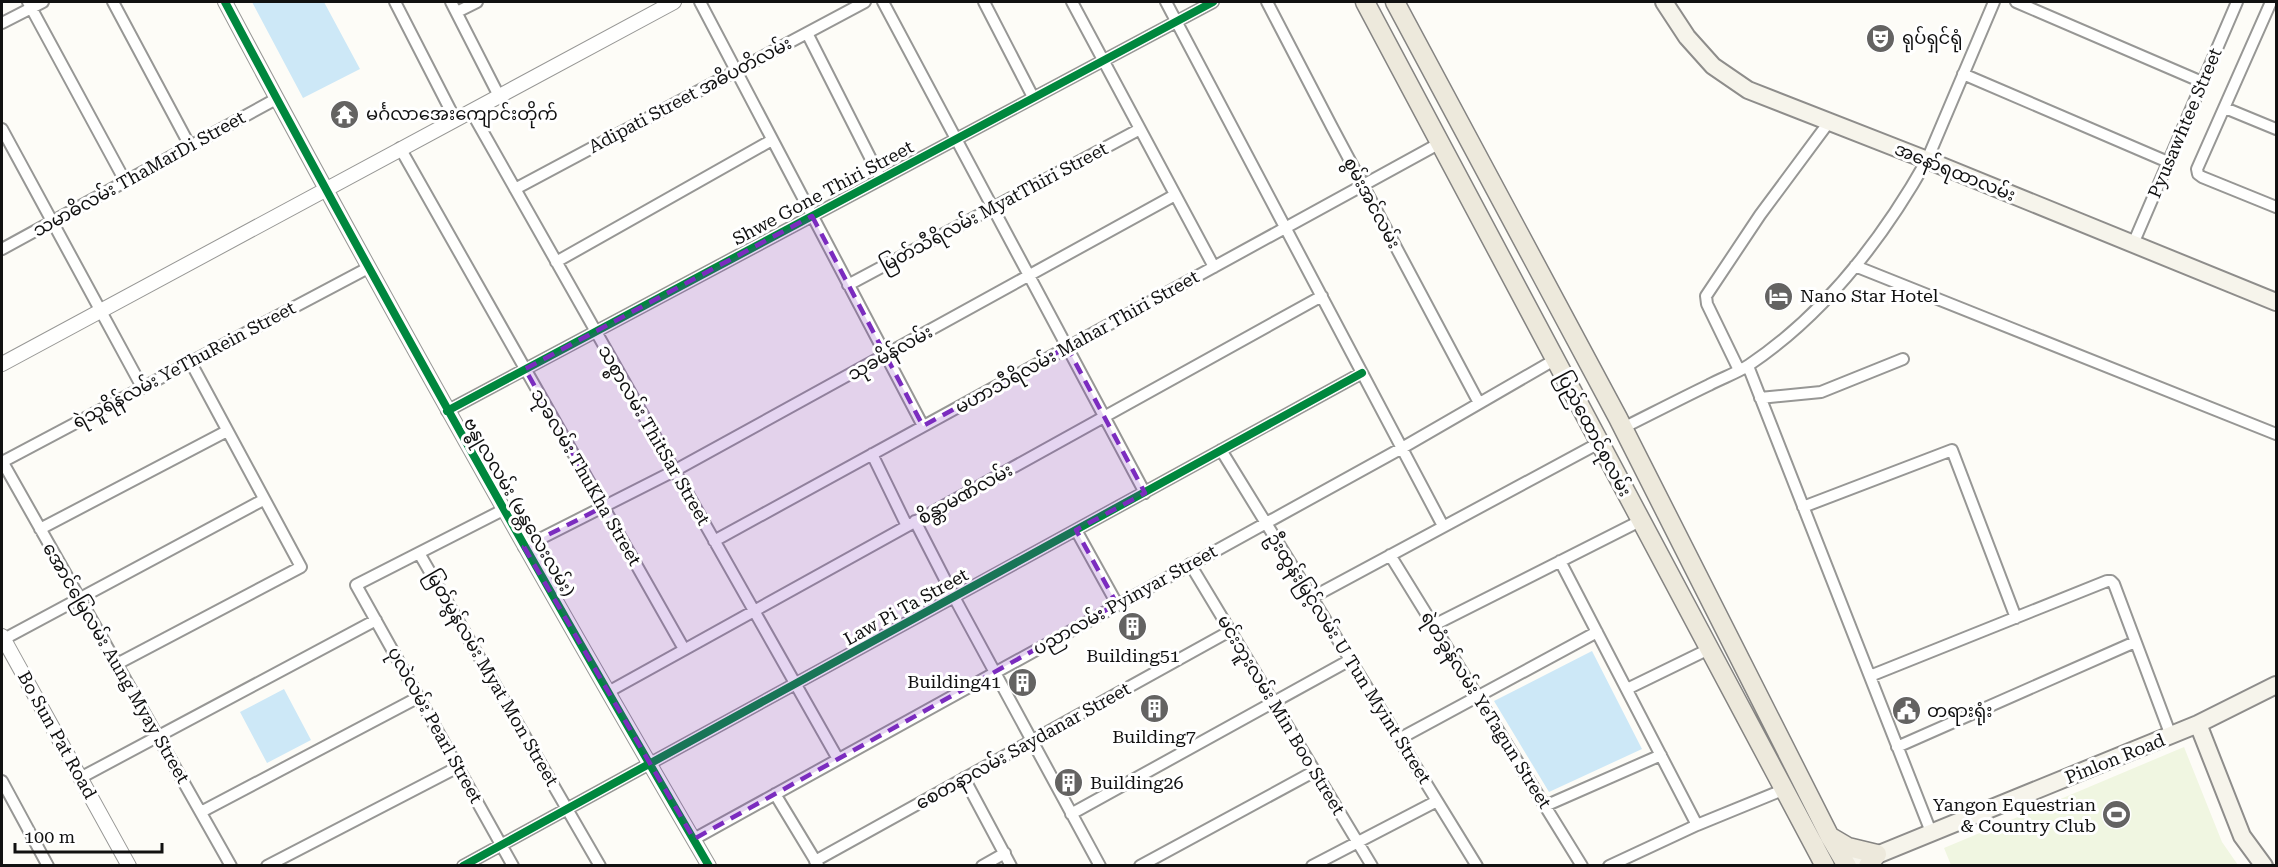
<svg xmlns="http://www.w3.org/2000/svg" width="2278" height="867" font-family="'Roboto Serif','Noto Sans Myanmar',serif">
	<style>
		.pitch { fill: #f0f6e1 }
		.water { fill: #cde8f7 }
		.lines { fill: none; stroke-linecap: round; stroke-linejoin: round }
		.minor-casing { stroke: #979795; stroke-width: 14 }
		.tertiary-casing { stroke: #979795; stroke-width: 16 }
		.secondary-casing { stroke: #8e8d8b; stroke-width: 20 }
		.primary-casing { stroke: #858482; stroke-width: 21 }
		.minor { stroke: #fffffe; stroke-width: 10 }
		.tertiary { stroke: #fffffe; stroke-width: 14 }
		.secondary { stroke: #f6f4eb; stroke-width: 16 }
		.primary { stroke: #ede9dc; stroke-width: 18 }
		.cycleway-casing { stroke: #fff; stroke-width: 11 }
		.cycleway { stroke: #00873e; stroke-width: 8 }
		.marked { fill: #7b2cbf; fill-opacity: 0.2; stroke: #7b2cbf; stroke-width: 4.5; stroke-dasharray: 12 8; stroke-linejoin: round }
		.labels { text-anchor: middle; stroke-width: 6; stroke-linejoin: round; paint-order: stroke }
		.poi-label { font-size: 18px; fill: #111; stroke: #fff; text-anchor: start }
		.street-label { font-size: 18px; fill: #111; stroke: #fff }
	</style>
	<rect width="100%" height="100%" fill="#fdfcf7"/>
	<!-- pitch -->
	<path class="pitch" d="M2184,747L2222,842L2238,865H1951L1944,848Z"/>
	<!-- water -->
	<path class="water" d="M252,2H324L360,69L303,98Z
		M1592,651L1642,749L1549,792L1494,701Z
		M284,689L311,740L267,763L240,712Z"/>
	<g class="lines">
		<defs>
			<path id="minor" d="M28,2L125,181
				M113,2L190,146
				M395,2L455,119
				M451,2L499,96
				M700,2L923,426
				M883,2L1145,493
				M984,2L1033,97
				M1072,2L1214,267
				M1166,2L1443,526
				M1267,2L1332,127L1479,403
				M2016,2L2202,82
				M2271,2L2197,169L2198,174L2202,177L2276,207
				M457,12L477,2
				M2,23L43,2
				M807,33L881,179
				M1963,74L2168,162
				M2225,108L2276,129
				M471,111L838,759
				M2,129L142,387
				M400,148L684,649
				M515,189L865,2
				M2133,244L2237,2
				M2,249L276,99
				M556,262L772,140
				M1855,266L2276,434
				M848,285L1140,129
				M1748,366L1931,832
				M1739,370L1707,304L1706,296L1760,215L1829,122
				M1760,398L1821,392L1903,359
				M447,411L1213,2
				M1623,428C1651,414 1680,399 1709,385C1722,378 1737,373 1749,365C1825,314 1883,238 1927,160L1994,2
				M1221,450L1477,866
				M872,454L907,526
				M2,461L231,866
				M2,462L368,268
				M1803,507L1952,450L2016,618
				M503,510L356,585L513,866
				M915,521L954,597L1100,866
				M40,529L227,431
				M1076,530L1117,604
				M714,541L1440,143
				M524,547L674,471L1175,195
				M419,553L600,866
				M1390,555L1582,866
				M1560,561L1697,825
				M1190,564L1372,866
				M1311,598L1599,443
				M1434,625L1640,521
				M2,640L263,500
				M117,664L301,567L190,361
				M1870,676L2107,581H2111L2114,584L2171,736
				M1627,689L1709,649
				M608,692L1322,296
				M1399,739L1597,632
				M1897,747L2135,642
				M80,778L376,620
				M964,778L1011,866
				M2,781L48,866
				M775,794L818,865
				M1545,806L1661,755
				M201,812L419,697
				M1071,814L1350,660
				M694,839L1402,448L1556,359
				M815,861L1230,631
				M267,866L458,767
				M463,866L1362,373
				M982,866L1005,853
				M1140,866L1315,771
				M1312,866L1437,801
				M1609,866L1697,825L1785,789"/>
			<path id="tertiary" d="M225,2C380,293 542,580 709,866
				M2,364L674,2
				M2,636L129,866"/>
			<path id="secondary" d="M1664,2L1687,37L1713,66L1748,90L1927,160L2276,302
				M2198,724L2242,836L2264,866
				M1850,866L2198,724L2276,685"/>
			<path id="primary" d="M1365,2L1825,866
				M1395,2L1618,418L1830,837L1847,866
				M1831,837L1848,847L1877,854L1868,866"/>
		</defs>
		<!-- minor casing -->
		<use href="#minor" class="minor-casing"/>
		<!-- tertiary casing -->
		<use href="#tertiary" class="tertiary-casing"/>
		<!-- secondary casing -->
		<use href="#secondary" class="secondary-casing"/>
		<!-- primary casing -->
		<use href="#primary" class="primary-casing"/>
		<!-- minor -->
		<use href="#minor" class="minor"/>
		<!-- tertiary -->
		<use href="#tertiary" class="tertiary"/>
		<!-- secondary -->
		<use href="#secondary" class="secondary"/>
		<!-- primary -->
		<use href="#primary" class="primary"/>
		<defs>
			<path id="cycleway" d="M225,2C380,293 542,580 709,866
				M447,411L1213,2
				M463,866L1362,373"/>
		</defs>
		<!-- cycleway casing -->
		<use href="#cycleway" class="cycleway-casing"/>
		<!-- cycleway -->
		<use href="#cycleway" class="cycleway"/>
	</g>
	<!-- marked area -->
	<path class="marked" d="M812,216L923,426L1067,347L1145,493L1076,530L1117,604L694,839L524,547L603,507L525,369Z"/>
	<!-- icons -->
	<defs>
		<symbol id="theatre-disc" viewBox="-11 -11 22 22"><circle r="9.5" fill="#646362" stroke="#fff"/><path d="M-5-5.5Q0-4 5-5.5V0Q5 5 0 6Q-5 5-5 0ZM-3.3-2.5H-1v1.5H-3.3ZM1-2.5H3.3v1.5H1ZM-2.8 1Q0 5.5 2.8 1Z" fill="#fff"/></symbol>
		<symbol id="temple-disc" viewBox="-11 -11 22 22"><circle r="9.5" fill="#646362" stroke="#fff"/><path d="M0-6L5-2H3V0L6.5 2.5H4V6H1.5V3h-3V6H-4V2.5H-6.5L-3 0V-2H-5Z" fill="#fff"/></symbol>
		<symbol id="hotel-disc" viewBox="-11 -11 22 22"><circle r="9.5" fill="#646362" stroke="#fff"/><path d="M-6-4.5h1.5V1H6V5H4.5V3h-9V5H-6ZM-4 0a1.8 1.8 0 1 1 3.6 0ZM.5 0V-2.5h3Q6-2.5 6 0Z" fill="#fff"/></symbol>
		<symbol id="building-disc" viewBox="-11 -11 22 22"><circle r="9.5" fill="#646362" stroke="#fff"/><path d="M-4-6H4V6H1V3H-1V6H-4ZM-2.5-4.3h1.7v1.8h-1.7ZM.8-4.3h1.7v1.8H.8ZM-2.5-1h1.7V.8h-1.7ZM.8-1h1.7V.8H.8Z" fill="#fff"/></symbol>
		<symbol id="civic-disc" viewBox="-11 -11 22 22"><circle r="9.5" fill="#646362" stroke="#fff"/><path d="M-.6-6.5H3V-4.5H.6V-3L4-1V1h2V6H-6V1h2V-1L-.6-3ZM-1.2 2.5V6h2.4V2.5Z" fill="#fff"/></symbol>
		<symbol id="stadium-disc" viewBox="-11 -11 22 22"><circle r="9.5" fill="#646362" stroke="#fff"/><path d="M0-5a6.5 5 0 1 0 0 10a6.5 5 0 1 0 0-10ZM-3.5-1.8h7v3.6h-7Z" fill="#fff"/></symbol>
	</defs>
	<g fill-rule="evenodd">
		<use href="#theatre-disc" x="1864" y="22" width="33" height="33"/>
		<use href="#temple-disc" x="328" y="98" width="33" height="33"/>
		<use href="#hotel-disc" x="1762" y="280" width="33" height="33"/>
		<use href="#building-disc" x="1116" y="610" width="33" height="33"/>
		<use href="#building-disc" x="1006" y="666" width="33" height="33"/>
		<use href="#building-disc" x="1138" y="692" width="33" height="33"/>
		<use href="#civic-disc" x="1890" y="694" width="33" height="33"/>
		<use href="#building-disc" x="1052" y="766" width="33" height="33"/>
		<use href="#stadium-disc" x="2100" y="798" width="33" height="33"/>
	</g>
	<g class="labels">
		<!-- poi labels -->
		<g class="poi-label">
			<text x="1902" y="44">ရုပ်ရှင်ရုံ</text>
			<text x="366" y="120">မင်္ဂလာအေးကျောင်းတိုက်</text>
			<text x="1800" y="302">Nano Star Hotel</text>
			<text x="1133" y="662" text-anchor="middle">Building51</text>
			<text x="1001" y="688" text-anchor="end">Building41</text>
			<text x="1927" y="717">တရားရုံး</text>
			<text x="1154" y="743" text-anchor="middle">Building7</text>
			<text x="1090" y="789">Building26</text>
			<text x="2096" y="811" text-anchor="end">Yangon Equestrian<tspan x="2096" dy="21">&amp; Country Club</tspan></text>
		</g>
		<!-- street labels -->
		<g class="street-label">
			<text transform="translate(690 95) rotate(-28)" y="6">Adipati Street အဓိပတိလမ်း</text>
			<text transform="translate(2185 123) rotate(-67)" y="6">Pyusawhtee Street</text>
			<text transform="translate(1955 172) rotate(22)" y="6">အနော်ရထာလမ်း</text>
			<text transform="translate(139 174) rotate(-29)" y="6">သမာဓိလမ်း ThaMarDi Street</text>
			<text transform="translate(823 193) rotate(-28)" y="6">Shwe Gone Thiri Street</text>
			<text transform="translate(1372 203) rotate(62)" y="6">စွမ်းအင်လမ်း</text>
			<text transform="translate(994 207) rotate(-28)" y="6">မြတ်သီရိလမ်း MyatThiri Street</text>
			<text transform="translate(1077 342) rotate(-29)" y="6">မဟာသီရိလမ်း Mahar Thiri Street</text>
			<text transform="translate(890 353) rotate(-29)" y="6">သုခမိန်လမ်း</text>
			<text transform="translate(184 365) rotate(-28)" y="6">ရဲသူရိန်လမ်း YeThuRein Street</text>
			<text transform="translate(1594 434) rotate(62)" y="6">ပြည်ထောင်စုလမ်း</text>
			<text transform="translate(654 435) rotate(60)" y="6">သစ္စာလမ်း ThitSar Street</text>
			<text transform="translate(586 477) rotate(60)" y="6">သုခလမ်း ThuKha Street</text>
			<text transform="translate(965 494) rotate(-29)" y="6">စိန္တာမဏိလမ်း</text>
			<text transform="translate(519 507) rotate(60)" y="6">ဗန္ဓုလလမ်း (မန္တလေးလမ်း)</text>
			<text transform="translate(1125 600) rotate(-29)" y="6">ပညာလမ်း Pyinyar Street</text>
			<text transform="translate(906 607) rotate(-29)" y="6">Law Pi Ta Street</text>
			<text transform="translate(1349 658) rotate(58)" y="6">ဦးထွန်းမြင့်လမ်း U Tun Myint Street</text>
			<text transform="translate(116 663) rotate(60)" y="6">အောင်မြေလမ်း Aung Myay Street</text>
			<text transform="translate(492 678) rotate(60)" y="6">မြတ်မွန်လမ်း Myat Mon Street</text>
			<text transform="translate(1486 710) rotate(58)" y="6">ရဲတံခွန်လမ်း YeTagun Street</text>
			<text transform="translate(1281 715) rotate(59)" y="6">မင်းဘူးလမ်း Min Boo Street</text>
			<text transform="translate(435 725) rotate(61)" y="6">ပုလဲလမ်း Pearl Street</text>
			<text transform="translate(57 735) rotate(61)" y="6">Bo Sun Pat Road</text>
			<text transform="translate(1023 746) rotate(-29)" y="6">စေတနာလမ်း Saydanar Street</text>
			<text transform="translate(2115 759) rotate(-22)" y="6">Pinlon Road</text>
		</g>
	</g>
	<!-- border -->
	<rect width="2278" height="867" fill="none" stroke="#111111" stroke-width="6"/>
	<!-- scale -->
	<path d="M15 843v9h147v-9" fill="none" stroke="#111111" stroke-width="3"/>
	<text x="24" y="843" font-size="18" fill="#111111" stroke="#ffffff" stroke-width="4.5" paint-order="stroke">100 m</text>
</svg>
